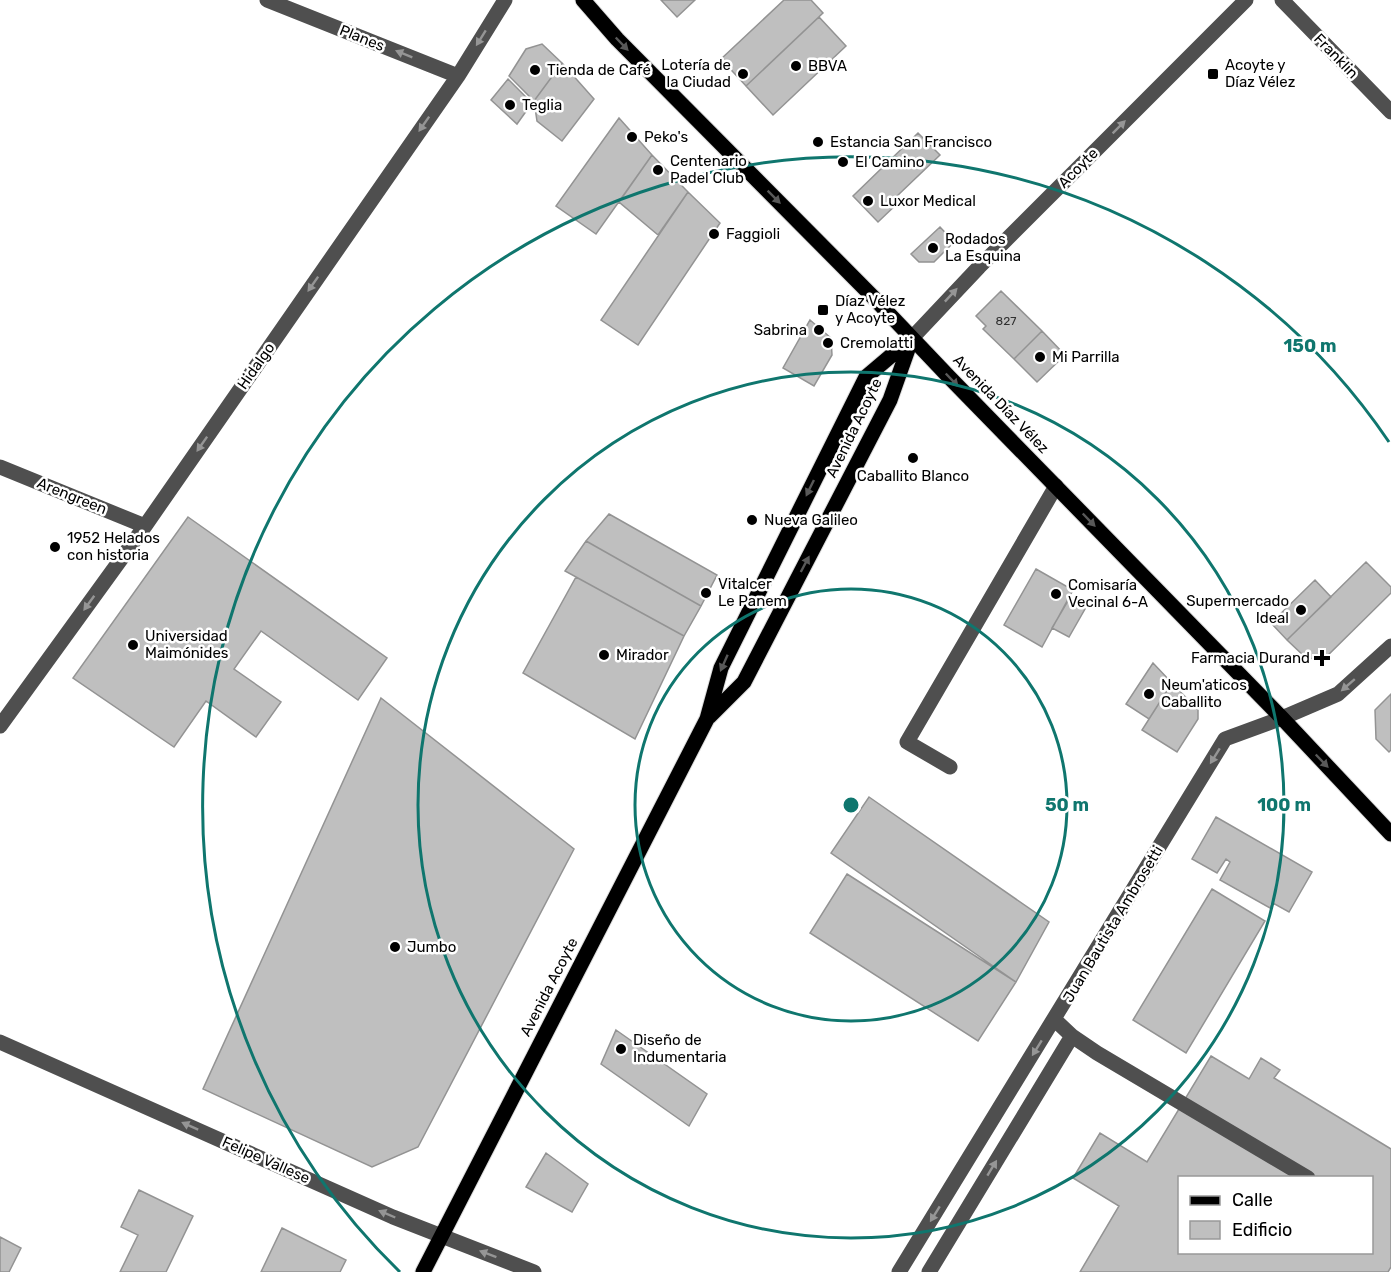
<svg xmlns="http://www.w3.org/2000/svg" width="1391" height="1272" font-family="Rubik,sans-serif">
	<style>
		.building { fill: #bfbfbf; stroke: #939393; stroke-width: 1.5; fill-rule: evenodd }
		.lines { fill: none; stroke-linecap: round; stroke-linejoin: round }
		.major-casing { stroke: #dbdbdb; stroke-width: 17 }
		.minor { stroke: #4f4f4f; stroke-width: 15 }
		.major { stroke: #000; stroke-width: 15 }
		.oneway { fill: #959595 }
		.oneway2 { fill: #595959 }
		.ring { fill: none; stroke: #0f766e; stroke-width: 3 }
		.poi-dot { fill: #000; stroke: #fff; stroke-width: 2 }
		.labels { text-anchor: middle; stroke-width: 5; stroke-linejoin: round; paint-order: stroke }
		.number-label { font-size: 12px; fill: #303030 }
		.street-label { font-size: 15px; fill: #000; stroke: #fff }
		.poi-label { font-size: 15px; fill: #000; stroke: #fff; text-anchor: start }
		.centre { fill: #0f766e; stroke: #fff; stroke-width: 3 }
		.ring-label { font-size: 18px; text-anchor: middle; font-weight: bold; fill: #0f766e; stroke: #fff; stroke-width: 5; stroke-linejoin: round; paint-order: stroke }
	</style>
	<rect width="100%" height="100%" fill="#fff"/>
	<!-- building -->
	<path class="building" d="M661,0H695L677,17Z
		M784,0H811L823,13L746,86L721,59Z
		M819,17L846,46L773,115L746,86Z
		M542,44L562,63L534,101L509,76L526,49Z
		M562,63L594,99L562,141L537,121L534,101Z
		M508,79L532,103L517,124L491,100Z
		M619,118L652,155L596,234L556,206Z
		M918,133L940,155L896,197L900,201L878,222L853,196Z
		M652,155L688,192L658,235L619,202Z
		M688,192L720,223L638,345L601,320Z
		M940,227L954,242L934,262H919L911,254Z
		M1001,291L1042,331L1014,359L983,329L986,326L976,316Z
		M810,320L831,338L832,355L814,386L783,368Z
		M1042,331L1065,355L1037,382L1014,359Z
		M609,514L717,575L701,606L586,541Z
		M188,517L387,658L358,700L261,631L234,669L281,702L256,737L206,701L174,747L73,678Z
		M586,541L701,606L684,636L565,571Z
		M1366,562L1391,587V593L1325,658L1320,660L1309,658L1304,656L1287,640Z
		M1036,569L1073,590L1042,647L1004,625Z
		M576,577L684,636L635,739L523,673Z
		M1315,580L1331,597L1287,640L1271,623Z
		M1069,599L1085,609L1069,637L1052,628Z
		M1153,663L1172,683L1149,719L1126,704Z
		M1172,683L1198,710V719L1177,752L1142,730Z
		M1391,694V750L1389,752L1376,739L1375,710Z
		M381,698L574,849L418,1147L372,1167L203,1089Z
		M869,797L1049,922L1016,982L831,853Z
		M1216,817L1312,872L1289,912L1273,903L1270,908L1220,880L1230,862L1226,859L1217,873L1192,859Z
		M847,874L1016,982L978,1041L810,933Z
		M1212,889L1265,921L1186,1053L1133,1020Z
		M616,1030L707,1094L689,1126L601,1064Z
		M1211,1056L1249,1079L1261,1058L1280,1070L1274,1078L1391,1149V1267L1388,1272H1080L1119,1206L1073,1178L1100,1133L1147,1162ZM1180,1178H1372V1252H1180Z
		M546,1153L588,1184L572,1212L526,1187Z
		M139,1190L193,1216L166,1272H120L138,1235L121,1227Z
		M282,1228L346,1260L340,1272H261Z
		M0,1237L21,1248L9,1272H0Z"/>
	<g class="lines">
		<defs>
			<path id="major" d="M583,0L617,39L873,297L949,377L1282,718L1391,834
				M709,717L744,682L890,400L912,338
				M423,1272L707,719L721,668L866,377L912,338"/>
		</defs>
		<!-- major casing -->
		<use href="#major" class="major-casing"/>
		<!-- minor -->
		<path class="minor" d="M267,0L458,76
			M1282,0L1391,112
			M912,338L979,267L1246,0
			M0,467L145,526
			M0,726L145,526L458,76L505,0
			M950,767L907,742L1056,486
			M1054,1019L1072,1036L1097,1053L1308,1178
			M0,1042L393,1217L534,1272
			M899,1272L1225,739L1282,718L1338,694L1391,646
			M929,1272L1072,1036"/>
		<!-- major -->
		<use href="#major" class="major"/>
	</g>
	<!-- one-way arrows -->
	<defs><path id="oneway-solid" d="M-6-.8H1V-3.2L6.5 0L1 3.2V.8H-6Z" transform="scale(1.5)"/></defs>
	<g class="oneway">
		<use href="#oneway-solid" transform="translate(481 38) rotate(122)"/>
		<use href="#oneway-solid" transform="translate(404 54) rotate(-158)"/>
		<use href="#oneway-solid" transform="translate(424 124) rotate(125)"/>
		<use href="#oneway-solid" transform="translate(1119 127) rotate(-45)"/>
		<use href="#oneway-solid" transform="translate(313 284) rotate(125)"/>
		<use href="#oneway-solid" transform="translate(951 295) rotate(-47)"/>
		<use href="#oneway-solid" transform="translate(202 444) rotate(125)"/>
		<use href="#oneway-solid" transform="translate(89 603) rotate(126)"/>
		<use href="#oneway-solid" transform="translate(1348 685) rotate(139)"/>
		<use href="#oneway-solid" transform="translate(1215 756) rotate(122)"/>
		<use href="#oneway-solid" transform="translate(1037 1048) rotate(122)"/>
		<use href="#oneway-solid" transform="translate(190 1126) rotate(-156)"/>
		<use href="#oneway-solid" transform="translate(992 1168) rotate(-59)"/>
		<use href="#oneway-solid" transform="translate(387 1214) rotate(-157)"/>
		<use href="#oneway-solid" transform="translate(935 1214) rotate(122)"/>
		<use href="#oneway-solid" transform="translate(488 1254) rotate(-159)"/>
	</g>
	<g class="oneway2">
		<use href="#oneway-solid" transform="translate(622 44) rotate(46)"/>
		<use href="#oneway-solid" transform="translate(774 197) rotate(45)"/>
		<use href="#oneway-solid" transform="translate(952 380) rotate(46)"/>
		<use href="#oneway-solid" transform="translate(810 488) rotate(116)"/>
		<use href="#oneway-solid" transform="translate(1089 520) rotate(46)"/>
		<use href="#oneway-solid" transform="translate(805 564) rotate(-62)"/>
		<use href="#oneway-solid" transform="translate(724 663) rotate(114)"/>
		<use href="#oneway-solid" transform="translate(1322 761) rotate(46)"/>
	</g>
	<!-- distance rings -->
	<g class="ring">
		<circle cx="851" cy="805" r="216"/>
		<circle cx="851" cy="805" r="433"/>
		<path d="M400 1272A649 649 0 1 1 1389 442"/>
	</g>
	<!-- markers -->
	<g class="poi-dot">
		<circle cx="796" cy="66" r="6"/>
		<circle cx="535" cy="70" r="6"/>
		<circle cx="743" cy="74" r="6"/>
		<rect x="1207" y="68" width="12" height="12" rx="3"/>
		<circle cx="510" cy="105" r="6"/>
		<circle cx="632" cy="137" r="6"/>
		<circle cx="818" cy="142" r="6"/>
		<circle cx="843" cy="162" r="6"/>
		<circle cx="658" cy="170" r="6"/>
		<circle cx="868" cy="201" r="6"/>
		<circle cx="714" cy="234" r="6"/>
		<circle cx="933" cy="248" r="6"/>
		<rect x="817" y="304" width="12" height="12" rx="3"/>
		<circle cx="819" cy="330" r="6"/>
		<circle cx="828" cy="343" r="6"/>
		<circle cx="1040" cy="357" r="6"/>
		<circle cx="913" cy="458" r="6"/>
		<circle cx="752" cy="520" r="6"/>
		<circle cx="55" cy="547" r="6"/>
		<circle cx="706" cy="593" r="6"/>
		<circle cx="1056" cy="594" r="6"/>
		<circle cx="1301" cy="610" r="6"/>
		<circle cx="133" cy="645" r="6"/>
		<circle cx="604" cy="655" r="6"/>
		<path d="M1319 649h6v6h6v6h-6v6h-6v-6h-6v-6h6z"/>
		<circle cx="1149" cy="694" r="6"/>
		<circle cx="395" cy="947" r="6"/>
		<circle cx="621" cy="1049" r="6"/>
	</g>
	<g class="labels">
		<!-- number labels -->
		<g class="number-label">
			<text x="1006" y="325">827</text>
		</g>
		<!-- street labels -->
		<g class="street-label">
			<text transform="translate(362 38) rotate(22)" y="5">Planes</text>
			<text transform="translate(1336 56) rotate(46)" y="5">Franklin</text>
			<text transform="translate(1078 168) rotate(-45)" y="5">Acoyte</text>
			<text transform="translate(256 366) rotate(-55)" y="5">Hidalgo</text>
			<text transform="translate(1001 404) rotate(46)" y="5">Avenida Díaz Vélez</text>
			<text transform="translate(854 428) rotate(-64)" y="5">Avenida Acoyte</text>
			<text transform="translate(72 496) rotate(22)" y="5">Arengreen</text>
			<text transform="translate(1113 924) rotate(-59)" y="5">Juan Bautista Ambrosetti</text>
			<text transform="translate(549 987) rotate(-63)" y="5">Avenida Acoyte</text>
			<text transform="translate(266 1160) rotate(24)" y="5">Felipe Vallese</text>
		</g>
		<!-- poi labels -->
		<g class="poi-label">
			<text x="731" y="70" text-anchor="end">Lotería de<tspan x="731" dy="17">la Ciudad</tspan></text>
			<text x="1225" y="70">Acoyte y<tspan x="1225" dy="17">Díaz Vélez</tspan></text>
			<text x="808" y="71">BBVA</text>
			<text x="547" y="75">Tienda de Café</text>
			<text x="522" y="110">Teglia</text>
			<text x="644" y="142">Peko's</text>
			<text x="830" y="147">Estancia San Francisco</text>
			<text x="670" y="166">Centenario<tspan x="670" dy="17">Padel Club</tspan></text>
			<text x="855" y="167">El Camino</text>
			<text x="880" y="206">Luxor Medical</text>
			<text x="726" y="239">Faggioli</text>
			<text x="945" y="244">Rodados<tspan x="945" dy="17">La Esquina</tspan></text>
			<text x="835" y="306">Díaz Vélez<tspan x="835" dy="17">y Acoyte</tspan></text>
			<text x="807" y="335" text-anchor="end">Sabrina</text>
			<text x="840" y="348">Cremolatti</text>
			<text x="1052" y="362">Mi Parrilla</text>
			<text x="913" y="481" text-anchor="middle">Caballito Blanco</text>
			<text x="764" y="525">Nueva Galileo</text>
			<text x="67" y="543">1952 Helados<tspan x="67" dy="17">con historia</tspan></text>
			<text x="718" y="589">Vitalcer<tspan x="718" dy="17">Le Panem</tspan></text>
			<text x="1068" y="590">Comisaría<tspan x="1068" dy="17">Vecinal 6-A</tspan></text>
			<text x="1289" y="606" text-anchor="end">Supermercado<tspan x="1289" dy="17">Ideal</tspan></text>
			<text x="145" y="641">Universidad<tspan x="145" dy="17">Maimónides</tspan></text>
			<text x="616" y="660">Mirador</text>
			<text x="1310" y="663" text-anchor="end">Farmacia Durand</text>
			<text x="1161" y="690">Neum'aticos<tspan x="1161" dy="17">Caballito</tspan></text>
			<text x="407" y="952">Jumbo</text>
			<text x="633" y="1045">Diseño de<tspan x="633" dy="17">Indumentaria</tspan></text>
		</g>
	</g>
	<circle cx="851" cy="805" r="9" class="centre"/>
	<g class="ring-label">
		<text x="1310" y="352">150 m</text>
		<text x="1067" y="811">50 m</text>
		<text x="1284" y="811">100 m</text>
	</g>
	<!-- legend -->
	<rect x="1178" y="1176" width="195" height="78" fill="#ffffff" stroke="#999999" stroke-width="1.5"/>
	<rect x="1190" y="1196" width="30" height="9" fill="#000000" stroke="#999999" stroke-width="1.5"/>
	<text x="1232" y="1206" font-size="18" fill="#000000">Calle</text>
	<rect x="1190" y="1221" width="30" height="18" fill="#bfbfbf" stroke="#999999" stroke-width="1.5"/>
	<text x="1232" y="1236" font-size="18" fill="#000000">Edificio</text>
</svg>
